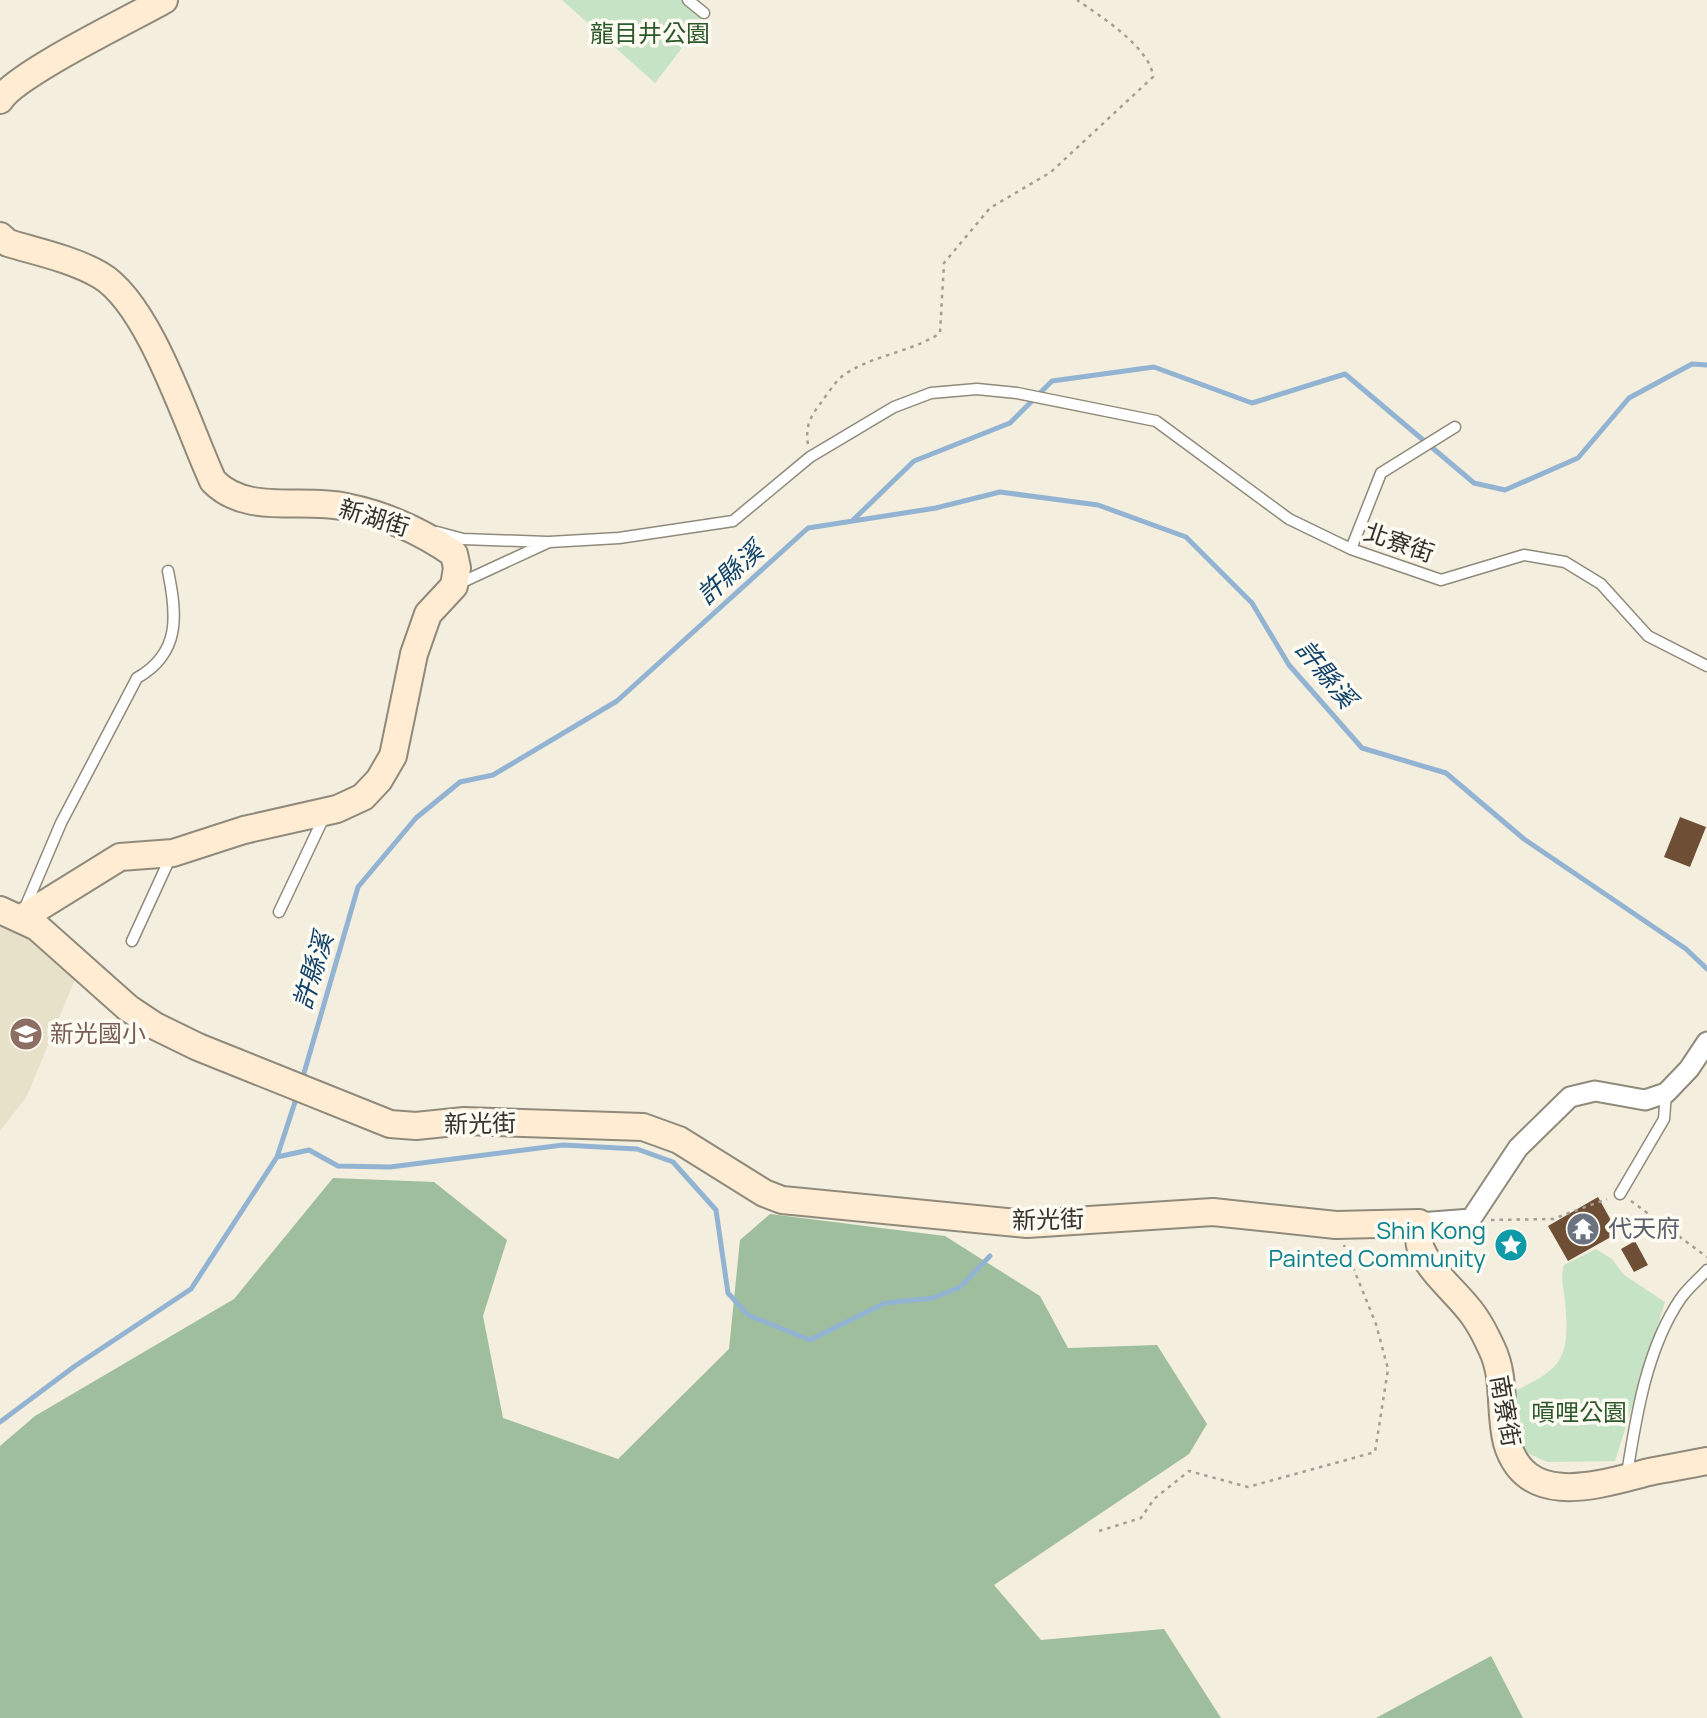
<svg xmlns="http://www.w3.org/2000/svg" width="1707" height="1718" font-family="Manrope,'Noto Sans TC',sans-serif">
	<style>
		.built { fill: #e8e1ca }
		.green { fill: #c6e3c5 }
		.forest { fill: #9fbe9d }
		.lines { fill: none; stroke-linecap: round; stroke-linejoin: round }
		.stream { stroke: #93b3d2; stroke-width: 5 }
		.building { fill: #6e4f35 }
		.lane-casing { stroke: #8f8a7b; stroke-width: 13 }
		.street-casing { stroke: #8f8a7b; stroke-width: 23 }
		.secondary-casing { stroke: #8f8a7b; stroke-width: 30 }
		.path { stroke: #a39f94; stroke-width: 2.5; stroke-dasharray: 3.5 5; stroke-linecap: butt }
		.lane { stroke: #fff; stroke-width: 10 }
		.street { stroke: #fff; stroke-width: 19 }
		.secondary { stroke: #ffecd3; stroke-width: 26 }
		.labels { text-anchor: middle; stroke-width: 7; stroke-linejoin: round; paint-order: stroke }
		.park-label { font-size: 24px; fill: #2c582c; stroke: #fefbf2 }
		.street-label { font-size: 24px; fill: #33312b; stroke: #fefbf2 }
		.education-label { font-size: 24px; fill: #785e54; stroke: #fefbf2; text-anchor: start }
		.worship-label { font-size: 24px; fill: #5b616d; stroke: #fefbf2; text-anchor: start }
		.culture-label { font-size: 24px; fill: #0d838f; stroke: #fefbf2; text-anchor: end }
		.water-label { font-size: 26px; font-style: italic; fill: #0f426a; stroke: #fefbf2 }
	</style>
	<rect width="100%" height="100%" fill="#f3eede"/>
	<!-- built -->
	<path class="built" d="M0,917L78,972L27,1096L0,1131Z"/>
	<!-- green -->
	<path class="green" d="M562,0H683L705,18L655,83Z
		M1596,1249L1612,1259L1624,1275L1665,1302L1615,1461L1547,1462L1521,1450L1507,1395C1560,1369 1571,1364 1565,1301C1564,1287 1560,1279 1564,1265Z"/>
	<!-- forest -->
	<path class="forest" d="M333,1178L434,1182L507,1240L483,1316L503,1418L618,1459L729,1349L740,1240L770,1214L945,1236L1040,1296L1068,1348L1157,1345L1207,1424L1189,1454L994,1585L1041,1640L1164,1629L1221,1718H0V1446L35,1416L234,1299Z
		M1491,1656L1523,1718H1376Z"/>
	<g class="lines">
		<!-- stream -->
		<path class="stream" d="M852,521L914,461L1010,423L1052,381L1154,367L1252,403L1345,374L1474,483L1505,490L1578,458L1629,398L1692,364L1707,365
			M302,1080L358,887L416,818L460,782L493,775L617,701L808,528L936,508L1000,492L1098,505L1186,537L1252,603L1289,665L1362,748L1446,773L1524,839L1686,949L1707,969
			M277,1157L309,1150L338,1166L390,1167L563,1145L637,1149L673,1162L716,1210L728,1293L748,1315L810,1340L885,1303L933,1298L960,1287L990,1256
			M0,1422L75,1366L191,1289L277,1157L297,1096"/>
	</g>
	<!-- building -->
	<path class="building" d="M1680,817L1706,827L1690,867L1664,857Z
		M1598,1197L1618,1233L1568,1261L1548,1226Z
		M1635,1241L1648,1265L1634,1272L1621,1249Z"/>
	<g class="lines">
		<defs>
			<path id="lane" d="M688,0L704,13
				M437,532L463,539L547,542
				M1351,549L1381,473L1455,427
				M456,585L549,542L619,538L733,521L810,457L894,407L931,393L977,389L1017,393L1156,421L1289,519L1351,549L1441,580L1524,555L1565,562L1601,584L1648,636L1707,666
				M24,910L61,823L137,678C181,653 177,615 168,571
				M279,912L324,817
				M132,941L171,856
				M1620,1194L1664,1119L1666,1093
				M1627,1474C1636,1416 1647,1347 1681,1298C1688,1288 1699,1279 1707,1270"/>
			<path id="street" d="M1419,1223L1471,1219L1518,1148L1570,1097L1595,1091L1645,1100L1666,1093L1689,1069L1707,1042"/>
			<path id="secondary" d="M0,100C16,74 131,19 164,0
				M0,236L8,243C38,252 72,259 100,275C150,304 188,427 213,481C247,516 302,497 346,507C386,515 421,531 454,554L457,568L454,586L428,614L414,654L393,756L379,780L363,797L337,809L244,830L173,853L120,857L20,919
				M0,910L37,927L128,1008L155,1026L198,1047L390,1124L416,1126L464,1121L643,1127L679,1140L764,1193L782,1200L803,1202L1027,1224L1213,1212L1336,1225L1419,1223C1419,1231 1418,1242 1421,1249C1433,1276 1458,1293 1474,1316C1481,1326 1487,1338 1492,1349C1506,1378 1499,1413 1507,1443C1527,1510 1601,1484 1649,1472C1668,1468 1688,1465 1707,1461"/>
		</defs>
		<!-- lane casing -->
		<use href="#lane" class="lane-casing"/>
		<!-- street casing -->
		<use href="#street" class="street-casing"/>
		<!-- secondary casing -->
		<use href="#secondary" class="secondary-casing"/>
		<!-- path -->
		<path class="path" d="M808,444C805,428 810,417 820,404C826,396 833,385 840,378C866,356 911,353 940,333L944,263L990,208L1051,172L1153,77C1151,48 1099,15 1077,0
			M1631,1201L1707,1257
			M1491,1220L1553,1219L1607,1199
			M1099,1531L1141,1518L1154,1499L1189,1471L1248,1487L1375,1452L1388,1369L1376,1324L1344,1245"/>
		<!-- lane -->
		<use href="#lane" class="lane"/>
		<!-- street -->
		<use href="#street" class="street"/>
		<!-- secondary -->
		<use href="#secondary" class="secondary"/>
	</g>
	<!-- icons -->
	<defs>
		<symbol id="school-disc" viewBox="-11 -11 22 22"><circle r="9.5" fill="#8d6e63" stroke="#fefbf2"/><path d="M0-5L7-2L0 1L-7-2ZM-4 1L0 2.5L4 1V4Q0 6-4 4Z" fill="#fff"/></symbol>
		<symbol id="temple-disc" viewBox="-11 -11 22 22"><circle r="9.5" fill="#6b7280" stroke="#fefbf2"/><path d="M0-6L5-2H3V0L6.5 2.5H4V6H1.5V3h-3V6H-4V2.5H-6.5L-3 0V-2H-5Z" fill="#fff"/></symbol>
		<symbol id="sight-disc" viewBox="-11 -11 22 22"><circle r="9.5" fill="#0f9aa8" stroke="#fefbf2"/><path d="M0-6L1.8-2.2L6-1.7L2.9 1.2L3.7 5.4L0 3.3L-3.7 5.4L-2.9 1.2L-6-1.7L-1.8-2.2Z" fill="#fff"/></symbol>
	</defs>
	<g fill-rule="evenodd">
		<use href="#school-disc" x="7" y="1015" width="38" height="38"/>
		<use href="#temple-disc" x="1564" y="1210" width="38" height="38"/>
		<use href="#sight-disc" x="1492" y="1226" width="38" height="38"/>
	</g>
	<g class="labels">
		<!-- park labels -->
		<g class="park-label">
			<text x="650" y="42">龍目井公園</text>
			<text x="1579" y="1421">嗊哩公園</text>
		</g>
		<!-- street labels -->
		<g class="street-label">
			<text transform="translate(374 518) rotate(17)" y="8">新湖街</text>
			<text transform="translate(1399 543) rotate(19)" y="8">北寮街</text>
			<text transform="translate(480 1124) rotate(-1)" y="8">新光街</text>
			<text transform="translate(1048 1220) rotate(-1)" y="8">新光街</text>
			<text transform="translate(1505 1411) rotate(80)" y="8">南寮街</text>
		</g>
		<!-- education labels -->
		<g class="education-label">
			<text x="50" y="1042">新光國小</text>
		</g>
		<!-- worship labels -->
		<g class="worship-label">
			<text x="1608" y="1237">代天府</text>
		</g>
		<!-- culture labels -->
		<g class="culture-label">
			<text x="1486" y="1239">Shin Kong<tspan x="1486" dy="28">Painted Community</tspan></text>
		</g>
		<!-- water labels -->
		<g class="water-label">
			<text transform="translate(730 573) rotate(-42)" y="9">許縣溪</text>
			<text transform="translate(1326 674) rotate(51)" y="9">許縣溪</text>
			<text transform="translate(313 971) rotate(-73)" y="9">許縣溪</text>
		</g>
	</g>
</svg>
